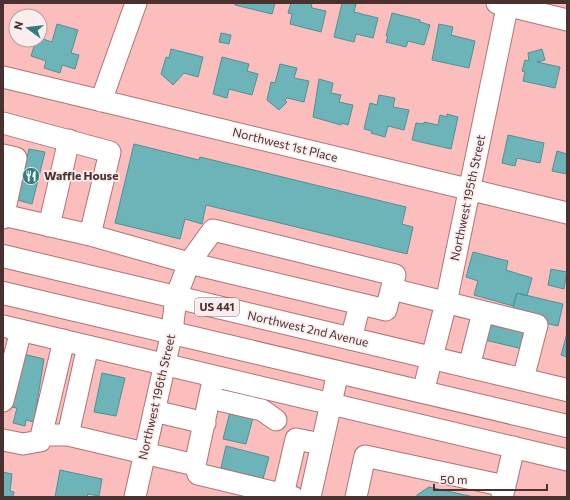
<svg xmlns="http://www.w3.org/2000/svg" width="570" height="500" font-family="Commissioner,sans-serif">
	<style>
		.building { fill: #6db4b9; stroke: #4b9398 }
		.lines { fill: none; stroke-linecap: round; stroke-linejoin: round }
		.minor-casing { stroke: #ad7473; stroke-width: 23 }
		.major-casing { stroke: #ad7473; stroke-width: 24 }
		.minor { stroke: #fff; stroke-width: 21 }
		.major { stroke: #fff; stroke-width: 22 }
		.labels { text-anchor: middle; stroke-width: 3.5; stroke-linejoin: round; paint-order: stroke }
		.shield { fill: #fbeded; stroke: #7f6969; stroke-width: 1 }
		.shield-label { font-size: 11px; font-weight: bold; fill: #4a3130 }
		.street-label { font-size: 12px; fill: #4a3130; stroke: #fbeded }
		.poi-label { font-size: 12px; font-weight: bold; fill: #4a3130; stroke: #fbeded; text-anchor: start }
	</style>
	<rect width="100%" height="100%" fill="#fcbebc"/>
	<!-- building -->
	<path class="building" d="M235,3H275L272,14L235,5Z
		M291,3H311L312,8L326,11L321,32L290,24L292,14L288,13Z
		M342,3L356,4L354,12L378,18L373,38L356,34L354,42L334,37Z
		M392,13L420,20V22L430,25L424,45L408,41L406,47L386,42L388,36H386Z
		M57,24L78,30L71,53L79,55L75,69L62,65L60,73L44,68L46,61L31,56L36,40H40V38L52,42Z
		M439,24L453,27L451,35L475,41L469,68L432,60Z
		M221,33L231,35L229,44L219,42Z
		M171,49L203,57L198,77L184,73L173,85L161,74L166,57L169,58Z
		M542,49L545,60L537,62L560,67L555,88L523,81L525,72L522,71L525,60L529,61L528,53Z
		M222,57L249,64L247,71L258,74L252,95L229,89L227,98L213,94Z
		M280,64L297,68L294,78L309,81L304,102L287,98L285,100L287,102L279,110L267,100L271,82L275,83Z
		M319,79L333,83L331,93L341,95L339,102L353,105L348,125L341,123V125L313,117Z
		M379,95L395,98L393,107L409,110L404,130L388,126L385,137L371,133L372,131L364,129L370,103L377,105Z
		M447,114L458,117L451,149L412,140L416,123L424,124V122L438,125L440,115L447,117Z
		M508,135L544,143L540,163L517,158L515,166L502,163Z
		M134,144L199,160L200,157L406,207L402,224L413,227L407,254L206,205L202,224L185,219L180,239L115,223Z
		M29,149L45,152L32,204L17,200Z
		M557,151L567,154V174L552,171Z
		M473,252L508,261L506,270L532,278L527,296L517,293L513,306L474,295L478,281L466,277Z
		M551,269L567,272L564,289L548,285Z
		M517,293L563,304L558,326L511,315Z
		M490,317L528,326L523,349L485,340Z
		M567,333V357L561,355Z
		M23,354L44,359L34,422L26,420L25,426L13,423L17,408L11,407Z
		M102,373L125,378L116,416L94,412Z
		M232,404L255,410L246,444L223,439Z
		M226,446L269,457L263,479L221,468Z
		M60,470L102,479L99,496L88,494L87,497H55Z
		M3,472L12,474L10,491L14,492L13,497H3Z
		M429,487L474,497H417V495Z"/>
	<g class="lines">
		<defs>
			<path id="minor" d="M497,3L567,20
				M3,77L567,213
				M101,101L136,3
				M3,123L110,152L90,235
				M3,155L16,158L3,218
				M3,215L90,235L189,263L386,310L395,275L213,230L189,263L176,297L172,332L135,497
				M49,226L69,140
				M392,289L537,325L523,379
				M3,326L567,460
				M351,339L360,304
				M469,367L483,312
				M214,376L195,465L198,474L293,497
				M423,392L446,303L508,3
				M210,398L262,410L276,420
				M3,401L21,330
				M154,411L205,423
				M42,435H68L195,465
				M68,435L88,346
				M3,440L23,444L40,441L64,340
				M505,486L514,447
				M283,495L296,439L321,444
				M310,497L338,372
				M356,497L365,456L505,486L502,497"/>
			<path id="major" d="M3,256L567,390
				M3,293L567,426"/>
		</defs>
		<!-- minor casing -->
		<use href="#minor" class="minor-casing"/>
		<!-- major casing -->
		<use href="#major" class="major-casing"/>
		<!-- minor -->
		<use href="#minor" class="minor"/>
		<!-- major -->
		<use href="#major" class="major"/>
	</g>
	<!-- icons -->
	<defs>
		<symbol id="restaurant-disc" viewBox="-11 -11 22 22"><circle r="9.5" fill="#337c80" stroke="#fbeded"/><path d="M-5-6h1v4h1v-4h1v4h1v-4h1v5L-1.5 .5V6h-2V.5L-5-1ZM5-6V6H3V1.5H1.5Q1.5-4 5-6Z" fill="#fff"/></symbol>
	</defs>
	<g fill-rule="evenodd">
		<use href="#restaurant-disc" x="21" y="166" width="20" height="20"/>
	</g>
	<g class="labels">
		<!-- shield labels -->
		<rect class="shield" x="195" y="298" width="44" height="18" rx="3"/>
		<g class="shield-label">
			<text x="217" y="311">US 441</text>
		</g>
		<!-- street labels -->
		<g class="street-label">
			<text transform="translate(285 145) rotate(14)" y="4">Northwest 1st Place</text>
			<text transform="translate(468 198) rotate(-78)" y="4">Northwest 195th Street</text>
			<text transform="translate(308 329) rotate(13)" y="4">Northwest 2nd Avenue</text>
			<text transform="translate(157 397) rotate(-77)" y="4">Northwest 196th Street</text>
		</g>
		<!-- poi labels -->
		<g class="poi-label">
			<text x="44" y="180">Waffle House</text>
		</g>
	</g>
	<!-- border -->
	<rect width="570" height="500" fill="none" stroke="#4a3130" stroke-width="8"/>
	<!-- north arrow -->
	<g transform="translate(28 28) rotate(285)"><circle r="19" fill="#fbeded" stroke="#b4a2a1"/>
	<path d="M0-3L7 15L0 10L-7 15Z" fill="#337c80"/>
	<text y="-6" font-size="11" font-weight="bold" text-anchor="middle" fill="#4a3130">N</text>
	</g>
	<!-- scale -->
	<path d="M434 484v6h113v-6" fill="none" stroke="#4a3130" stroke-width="2"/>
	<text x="440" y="484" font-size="12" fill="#4a3130" stroke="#fbeded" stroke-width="3" paint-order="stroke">50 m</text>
</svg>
